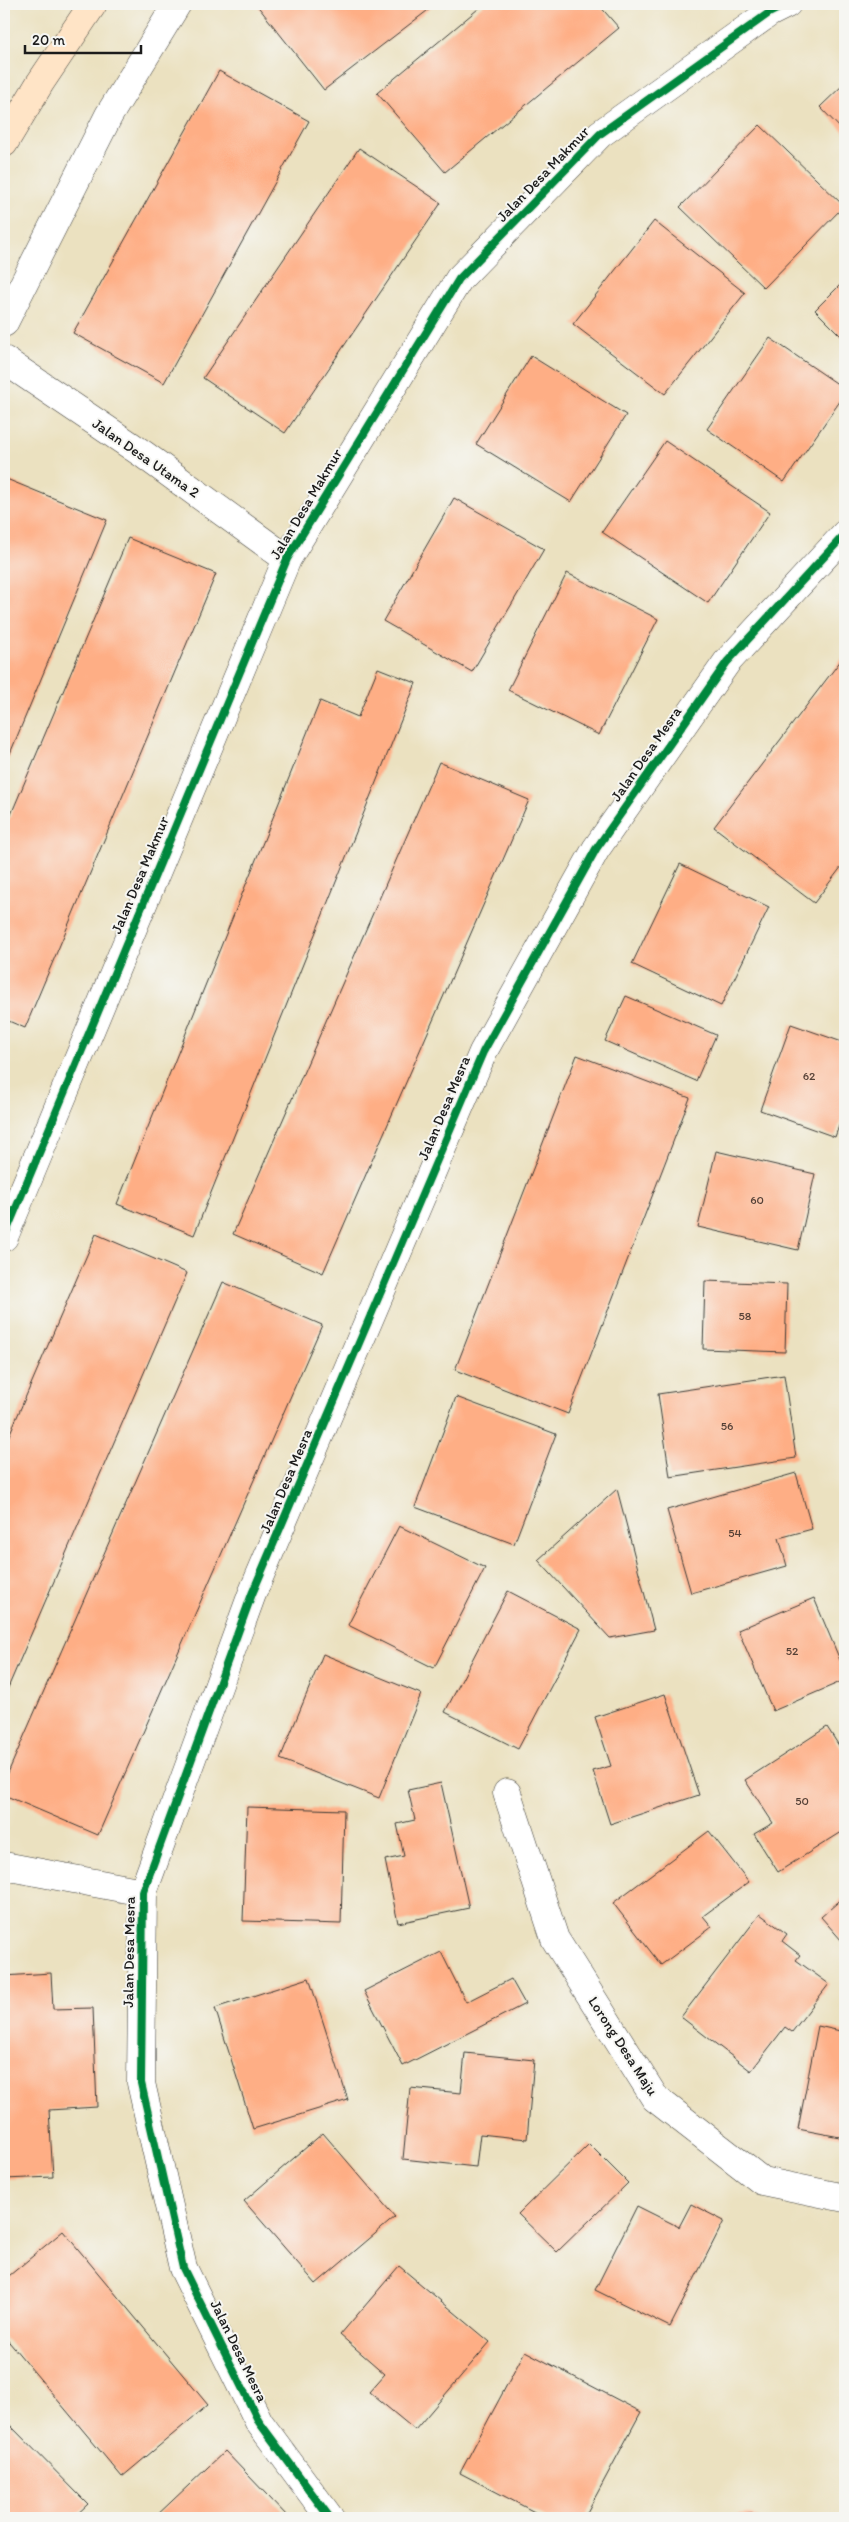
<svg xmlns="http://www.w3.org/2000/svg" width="849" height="2522" font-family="Itim,sans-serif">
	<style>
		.building { fill: #feae85 }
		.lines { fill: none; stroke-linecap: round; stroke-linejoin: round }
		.street-casing { stroke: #3b3a35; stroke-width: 29 }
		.secondary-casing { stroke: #3b3a35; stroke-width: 29 }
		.street { stroke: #fff; stroke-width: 28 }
		.secondary { stroke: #ffe4c6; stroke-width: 28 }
		.cycleway-casing { stroke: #f6f6f2; stroke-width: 11 }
		.cycleway { stroke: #00873e; stroke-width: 8 }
		.labels { text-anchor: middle; stroke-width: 4; stroke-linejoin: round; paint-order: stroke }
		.number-label { font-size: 12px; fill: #544036 }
		.street-label { font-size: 15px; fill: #1c1c1c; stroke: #f6f6f2 }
	</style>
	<rect width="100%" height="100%" fill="#f6f6f2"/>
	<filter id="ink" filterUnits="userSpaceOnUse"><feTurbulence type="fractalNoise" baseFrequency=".02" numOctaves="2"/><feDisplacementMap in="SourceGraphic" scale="10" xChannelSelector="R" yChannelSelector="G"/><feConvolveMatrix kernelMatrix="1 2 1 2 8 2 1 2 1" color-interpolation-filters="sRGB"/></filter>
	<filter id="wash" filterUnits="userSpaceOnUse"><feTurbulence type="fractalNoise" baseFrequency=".0096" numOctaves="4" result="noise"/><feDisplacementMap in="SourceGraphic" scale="20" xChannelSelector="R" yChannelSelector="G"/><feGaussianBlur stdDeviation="1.12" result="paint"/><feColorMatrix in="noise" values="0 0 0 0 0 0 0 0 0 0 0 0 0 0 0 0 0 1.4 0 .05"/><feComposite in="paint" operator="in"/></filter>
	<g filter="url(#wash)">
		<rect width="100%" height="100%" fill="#ebe1c0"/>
		<g id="blocks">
			<!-- building -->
			<path class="building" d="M256,4H436L324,90Z
				M484,4H598L619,28L445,172L377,93Z
				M219,71L309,121L164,383L73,333Z
				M845,83V133L820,107Z
				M760,125L844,206L764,288L680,207Z
				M359,148L441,203L285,433L203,378Z
				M654,221L745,293L665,394L573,324Z
				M845,280V340L815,310Z
				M770,338L845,389V394L784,482L707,429Z
				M531,356L626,415L571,502L476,444Z
				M665,441L770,512L708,603L602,532Z
				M4,478L107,520L4,768Z
				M454,498L544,549L472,672L383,621Z
				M128,538L216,574L25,1028L4,1019V831Z
				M567,573L658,619L599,735L508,690Z
				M845,655V862L814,903L714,827Z
				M378,668L416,683L194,1235L117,1204L320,701L358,717Z
				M439,762L529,800L323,1273L233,1234Z
				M680,864L769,907L721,1006L632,964Z
				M626,996L716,1035L696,1081L605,1041Z
				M791,1024L845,1043V1109L835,1137L760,1110Z
				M577,1055L690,1098L568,1414L455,1370Z
				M4,1062L9,1065L4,1077Z
				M716,1151L815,1174L798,1250L698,1227Z
				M96,1234L187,1273L4,1697V1447Z
				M705,1281L787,1284L785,1352L703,1349Z
				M223,1282L322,1325L98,1835L4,1795V1782Z
				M784,1375L796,1458L670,1477L658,1394Z
				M456,1397L556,1434L514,1544L415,1507Z
				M796,1473L812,1529L779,1538L787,1566L691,1593L667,1510Z
				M617,1489L654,1630L610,1638L538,1560Z
				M399,1526L485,1568L434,1668L348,1625Z
				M508,1591L581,1629L518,1749L445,1712Z
				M814,1598L845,1672V1680L773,1711L738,1630Z
				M323,1654L421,1694L379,1798L280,1759Z
				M665,1694L699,1795L610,1824L593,1771L611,1766L595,1717Z
				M827,1727L845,1755V1830L778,1872L754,1834L773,1823L745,1780Z
				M441,1783L469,1908L398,1923L385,1860L404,1856L397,1824L415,1820L408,1790Z
				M247,1807L344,1810L341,1924L243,1921Z
				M709,1831L749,1882L703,1916L712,1927L661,1965L613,1903Z
				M845,1896V1938L842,1941L821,1917Z
				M760,1914L787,1934L782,1941L800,1955L796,1960L829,1984L792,2032L785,2027L751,2071L681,2017Z
				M441,1952L466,2002L511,1979L525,2004L403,2066L364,1991Z
				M51,1973L53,2009L93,2008L97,2107L49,2110L53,2177L4,2179V1976Z
				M309,1978L348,2100L253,2129L215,2008Z
				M818,2026L845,2032V2138L798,2129Z
				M465,2053L534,2060L527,2139L480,2134L476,2167L403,2159L410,2088L461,2093Z
				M323,2133L395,2217L316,2284L244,2201Z
				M589,2144L628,2183L557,2252L518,2214Z
				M691,2204L724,2221L670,2327L595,2290L637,2206L679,2227Z
				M63,2231L208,2405L122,2477L4,2336V2280Z
				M399,2266L490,2342L415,2430L369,2392L385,2374L340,2335Z
				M525,2351L641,2412L584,2518H546L460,2473Z
				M4,2419L88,2504L73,2518H4Z
				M225,2451L289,2518H154Z
				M752,2513L761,2518H730L739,2514Z"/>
		</g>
	</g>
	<g filter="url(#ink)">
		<use href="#blocks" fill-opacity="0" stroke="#3b3a35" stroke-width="1"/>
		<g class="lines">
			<defs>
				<path id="street" d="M4,323L109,115L177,4
					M4,360L143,454L287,559
					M4,1237L287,559L459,279L600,134L769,13L787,4
					M507,1793L555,1939L655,2098L762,2181L845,2198
					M4,1866L143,1892
					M330,2518L259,2422L183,2268L141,2083L143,1892L252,1594L483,1052L596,849L727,662L845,534"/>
				<path id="secondary" d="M4,143L40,83L93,4"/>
			</defs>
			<!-- street casing -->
			<use href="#street" class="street-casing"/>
			<!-- secondary casing -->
			<use href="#secondary" class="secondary-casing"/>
			<!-- street -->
			<use href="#street" class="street"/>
			<!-- secondary -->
			<use href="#secondary" class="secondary"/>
			<defs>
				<path id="cycleway" d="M4,1237L287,559L459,279L600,134L769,13L787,4
					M330,2518L259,2422L183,2268L141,2083L143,1892L252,1594L483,1052L596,849L727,662L845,534"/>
			</defs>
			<!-- cycleway casing -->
			<use href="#cycleway" class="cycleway-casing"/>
			<!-- cycleway -->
			<use href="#cycleway" class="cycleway"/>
		</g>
	</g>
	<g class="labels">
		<!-- number labels -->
		<g class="number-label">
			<text x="809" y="1080">62</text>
			<text x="757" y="1204">60</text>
			<text x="745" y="1320">58</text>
			<text x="727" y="1430">56</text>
			<text x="735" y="1537">54</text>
			<text x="792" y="1655">52</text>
			<text x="802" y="1805">50</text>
		</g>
		<!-- street labels -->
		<g class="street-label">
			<text transform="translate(543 174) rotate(-46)" y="5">Jalan Desa Makmur</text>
			<text transform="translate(146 458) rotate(35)" y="5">Jalan Desa Utama 2</text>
			<text transform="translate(306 504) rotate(-59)" y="5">Jalan Desa Makmur</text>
			<text transform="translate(646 754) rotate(-55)" y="5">Jalan Desa Mesra</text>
			<text transform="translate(140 875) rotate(-67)" y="5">Jalan Desa Makmur</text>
			<text transform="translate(444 1108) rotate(-67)" y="5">Jalan Desa Mesra</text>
			<text transform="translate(286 1481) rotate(-67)" y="5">Jalan Desa Mesra</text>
			<text transform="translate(129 1952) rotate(-89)" y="5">Jalan Desa Mesra</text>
			<text transform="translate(623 2046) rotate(57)" y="5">Lorong Desa Maju</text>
			<text transform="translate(239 2351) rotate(64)" y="5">Jalan Desa Mesra</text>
		</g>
	</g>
	<!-- margin -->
	<rect width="849" height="2522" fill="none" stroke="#f6f6f2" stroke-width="20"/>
	<!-- scale -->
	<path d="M25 45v8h116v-8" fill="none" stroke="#1c1c1c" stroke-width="2.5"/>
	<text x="32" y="45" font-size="15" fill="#1c1c1c" stroke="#f6f6f2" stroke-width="4" paint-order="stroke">20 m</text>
</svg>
